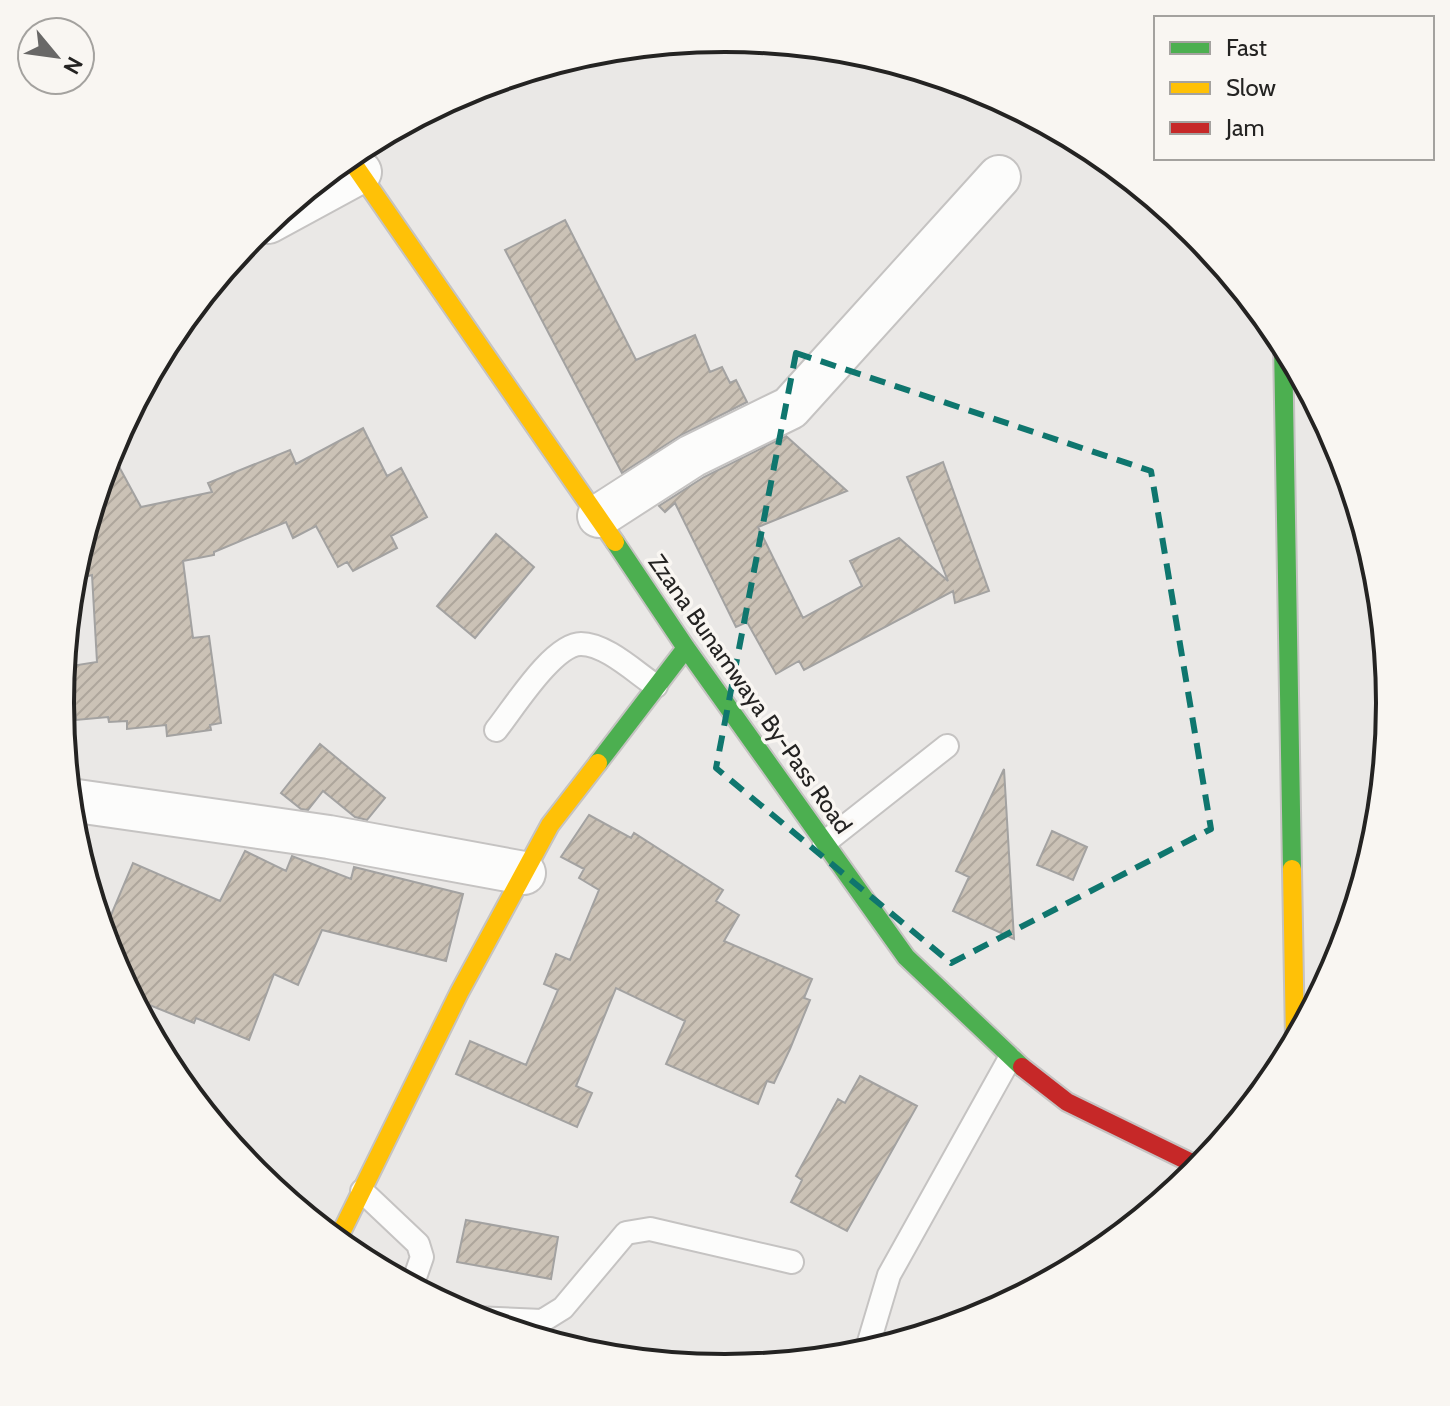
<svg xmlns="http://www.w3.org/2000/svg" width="1450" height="1406" font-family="Cabin,sans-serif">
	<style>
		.building { fill: url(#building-hatch); stroke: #a3a2a1; stroke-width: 2 }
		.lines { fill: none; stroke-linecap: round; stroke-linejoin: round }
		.lane-casing { stroke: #c5c3c2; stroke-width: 26 }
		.street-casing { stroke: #c5c3c2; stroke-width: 46 }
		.fast-casing { stroke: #c5c3c2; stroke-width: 22 }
		.slow-casing { stroke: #c5c3c2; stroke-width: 22 }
		.jam-casing { stroke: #c5c3c2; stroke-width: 22 }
		.lane { stroke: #fcfcfb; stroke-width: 22 }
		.street { stroke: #fcfcfb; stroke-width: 42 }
		.fast { stroke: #4caf50; stroke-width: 18 }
		.slow { stroke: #ffc107; stroke-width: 18 }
		.jam { stroke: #c62828; stroke-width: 18 }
		.marked { fill: none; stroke: #0f766e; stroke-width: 6; stroke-dasharray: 16 10; stroke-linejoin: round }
		.labels { text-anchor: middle; stroke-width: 7; stroke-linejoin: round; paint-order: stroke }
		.street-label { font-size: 24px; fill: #242322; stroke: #f9f6f2 }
		.rim { fill: none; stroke: #242322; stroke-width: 4 }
	</style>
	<defs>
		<pattern id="building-hatch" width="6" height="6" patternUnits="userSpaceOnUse" patternTransform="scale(2)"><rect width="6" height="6" fill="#cbc2b6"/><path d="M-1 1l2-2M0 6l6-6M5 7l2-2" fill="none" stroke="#aea69c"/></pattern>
	</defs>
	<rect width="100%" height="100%" fill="#eae8e6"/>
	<!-- building -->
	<path class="building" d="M565,220L636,360L695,335L710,372L722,367L730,383L736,380L747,402L681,435L622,473L505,250Z
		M363,428L387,476L401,468L427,517L391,536L397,548L353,571L347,562L338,567L316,526L293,538L286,522L214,552V555L183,561L193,638L209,636L221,723L210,725L211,730L167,736L166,725L127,729V721L109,722L108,717L76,720L71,666L97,662L92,575L72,580L73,573L110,450L141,507L212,492L208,483L290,450L296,464Z
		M786,436L847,491L758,527L803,618L862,586L850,561L899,538L948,581L907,477L943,462L989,591L955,603L953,591L804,670L799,661L776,674L747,622L736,627L675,503L665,512L659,506L704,477Z
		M496,534L534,567L475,638L437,606Z
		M320,744L385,798L367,820L355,817L323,791L308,810L301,809L281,793Z
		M1004,769L1014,939L953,911L969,877L956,871Z
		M589,815L631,838L634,833L723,890L716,901L739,915L724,941L812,979L804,998L810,1000L790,1049L774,1083L767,1081L758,1104L666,1064L685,1021L616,988L576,1086L592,1093L577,1127L456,1074L470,1041L526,1065L558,990L544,984L556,954L570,960L599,890L579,878L584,869L561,857Z
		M1052,831L1087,847L1073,880L1037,865Z
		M245,851L286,871L292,856L351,879L354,867L463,894L446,961L322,930L298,985L274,974L249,1040L196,1018L194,1023L132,998L110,957L103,934L133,863L220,901Z
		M860,1076L917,1106L847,1231L791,1202L802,1180L796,1176L838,1099L845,1103Z
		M466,1220L558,1237L551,1279L457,1262Z"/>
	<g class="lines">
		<defs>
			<path id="lane" d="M496,730C513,709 553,644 581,644C606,644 636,673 656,686
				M824,843L947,746
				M362,1191L418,1244L422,1257L412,1286
				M474,1318L542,1321L563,1308L626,1233L650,1229L792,1262
				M866,1352L889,1275L1010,1058"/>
			<path id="street" d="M268,222L360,172
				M599,516L692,456L790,408L999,177
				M70,800L329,837L524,873"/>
			<path id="fast" d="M1283,343L1292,869
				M615,542L686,648L906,957L1022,1067
				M598,763L686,648"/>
			<path id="slow" d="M348,156L615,542
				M1292,869L1295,1040
				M337,1241L459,993L550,825L598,763"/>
			<path id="jam" d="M1022,1067L1067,1102L1200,1167"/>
		</defs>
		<!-- lane casing -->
		<use href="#lane" class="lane-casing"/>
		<!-- street casing -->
		<use href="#street" class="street-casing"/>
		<!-- fast casing -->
		<use href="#fast" class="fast-casing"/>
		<!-- slow casing -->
		<use href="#slow" class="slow-casing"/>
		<!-- jam casing -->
		<use href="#jam" class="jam-casing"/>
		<!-- lane -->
		<use href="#lane" class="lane"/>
		<!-- street -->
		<use href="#street" class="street"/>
		<!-- fast -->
		<use href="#fast" class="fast"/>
		<!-- slow -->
		<use href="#slow" class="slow"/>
		<!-- jam -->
		<use href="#jam" class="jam"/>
	</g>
	<!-- marked area -->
	<path class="marked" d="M796,353L1151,471L1211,829L951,963L716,768Z"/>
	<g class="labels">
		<!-- street labels -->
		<g class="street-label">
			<text transform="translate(750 694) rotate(55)" y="8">Zzana Bunamwaya By-Pass Road</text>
		</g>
	</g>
	<!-- crop -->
	<path d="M0 0H1450V1406H0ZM74 703a651 651 0 1 1 1302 0a651 651 0 1 1-1302 0Z" fill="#f9f6f2" fill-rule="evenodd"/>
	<path class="rim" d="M74 703a651 651 0 1 1 1302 0a651 651 0 1 1-1302 0Z"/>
	<!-- legend -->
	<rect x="1154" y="16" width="280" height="144" fill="#f9f6f2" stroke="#a4a29f" stroke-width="2"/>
	<rect x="1170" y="42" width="40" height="12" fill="#4caf50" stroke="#a4a29f" stroke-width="2"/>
	<text x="1226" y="56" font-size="24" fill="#242322">Fast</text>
	<rect x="1170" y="82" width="40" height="12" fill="#ffc107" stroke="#a4a29f" stroke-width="2"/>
	<text x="1226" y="96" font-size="24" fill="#242322">Slow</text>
	<rect x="1170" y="122" width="40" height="12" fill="#c62828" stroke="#a4a29f" stroke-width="2"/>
	<text x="1226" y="136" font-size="24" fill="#242322">Jam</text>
	<!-- north arrow -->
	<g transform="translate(56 56) rotate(119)"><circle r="38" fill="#f9f6f2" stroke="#a4a29f" stroke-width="2"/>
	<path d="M0-6L14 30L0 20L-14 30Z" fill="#696867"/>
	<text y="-12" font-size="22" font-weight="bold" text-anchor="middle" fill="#242322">N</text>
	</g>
</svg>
